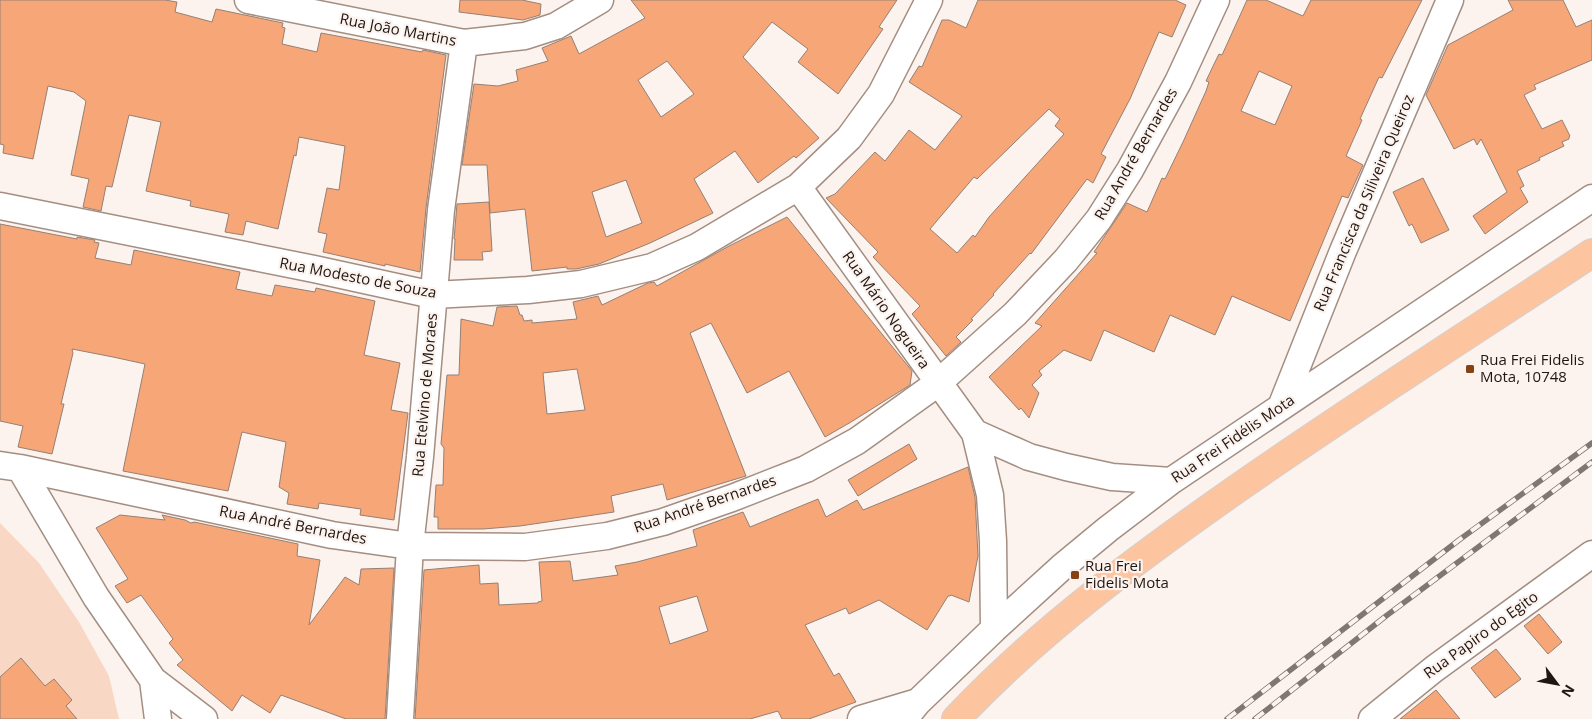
<svg xmlns="http://www.w3.org/2000/svg" width="1592" height="719" font-family="'Open Sans',sans-serif">
	<style>
		.green { fill: #f8d7c4 }
		.building { fill: #f7a677; stroke: #958074; fill-rule: evenodd }
		.lines { fill: none; stroke-linecap: round; stroke-linejoin: round }
		.minor-casing { stroke: #a48e82; stroke-width: 29 }
		.primary-casing { stroke: #d2d0d0; stroke-width: 30 }
		.minor { stroke: #fff; stroke-width: 26 }
		.primary { stroke: #fdc4a0; stroke-width: 28 }
		.rail-casing { stroke: #807773; stroke-width: 5.5 }
		.rail { stroke: #fdf3ee; stroke-width: 4; stroke-dasharray: 11; stroke-linecap: butt }
		.poi-dot { fill: #854212; stroke: #fdf3ee; stroke-width: 2 }
		.labels { text-anchor: middle; stroke-width: 4.5; stroke-linejoin: round; paint-order: stroke }
		.street-label { font-size: 15px; fill: #1f1612; stroke: #fdf3ee }
		.poi-label { font-size: 15px; fill: #1f1612; stroke: #fdf3ee; text-anchor: start }
	</style>
	<rect width="100%" height="100%" fill="#fdf3ee"/>
	<!-- green -->
	<path class="green" d="M0,523L39,563L79,622L109,676L119,719H0Z"/>
	<!-- building -->
	<path class="building" d="M0,0H165L177,2L175,12L212,22L216,9L283,23L282,27L285,28L282,44L317,52L321,33L422,52L423,50L446,55L426,208L420,272L385,264V266L323,252L327,234L318,232L325,198L327,188L339,190L345,146L299,137L296,156L294,155L278,229L246,221L243,235L225,232L229,214L190,206L191,201L146,191L161,122L129,115L112,187L106,186L101,211L83,207L89,179L71,175L86,101L74,92L48,86L33,159L3,153L4,145L0,144Z
		M460,0H522L541,4L540,15L523,20L459,12Z
		M631,0H897L879,27L883,29L838,94L798,62L808,49L772,22L743,57L819,138L796,158L794,156L758,183L735,151L694,179L713,213L650,243L599,264L576,269H567V267L532,271L525,209L490,213L487,165H462L474,84L498,86L518,81L516,70L548,61L542,48L571,36L579,54L645,18ZM667,61L694,94L661,117L638,80ZM626,180L642,223L606,237L592,192Z
		M978,0H1175L1186,5L1172,37L1159,32L1130,99L1101,154L1106,157L1093,183L1087,179L1031,254L1030,253L993,294L994,295L971,319L973,320L956,337L961,342L946,356L912,314L920,306L873,257L878,252L826,198L835,194L875,152L885,161L909,130L935,150L962,116L909,82L919,66L922,67L942,20H949L966,28ZM1049,109L1060,119L1055,126L1064,134L989,217L975,237L973,235L957,253L930,229L974,177L977,179Z
		M1247,0H1266L1303,16L1311,0H1422L1382,78L1379,77L1360,119L1362,120L1346,156L1363,165L1348,198L1342,196L1290,321L1232,296L1215,335L1170,315L1154,352L1104,330L1091,361L1064,350L1039,371L1042,375L1032,385L1039,393L1029,418L1021,408L1019,410L989,377L1042,326L1035,323L1097,253L1094,252L1127,203L1147,212L1162,178L1165,179L1183,142L1206,91L1209,82L1206,81L1215,62L1219,54L1222,55ZM1259,71L1292,86L1275,125L1241,111Z
		M1508,0H1563L1576,27L1592,20V60L1534,85L1536,89L1524,95L1542,129L1562,120L1570,136L1569,137V139L1562,142L1564,146L1539,158L1540,160L1517,171L1524,186L1520,188L1528,202L1485,234L1473,216L1507,192L1481,139L1477,145L1474,139L1454,149L1426,95L1448,45L1513,10Z
		M1423,178L1449,230L1421,243L1412,224L1409,226L1393,192Z
		M489,202L492,251L482,252L483,260H454L455,239H454L457,204Z
		M787,217L908,366L912,371L910,385L851,422L825,437L789,371L747,393L711,323L690,333L746,476L667,500L663,484L611,496L614,512L520,526L483,529H438V517H434L436,485H443L444,448L441,444L447,375H459L461,319L493,326L497,307L517,306L520,315H522L524,321L532,320V323L577,319L573,302L598,296L602,305L648,283L654,282L657,286L729,246ZM577,369L585,410L547,414L543,373Z
		M0,224L77,239V237L95,240L94,242L99,243L95,258L131,265L134,250L240,272L236,289L272,296L275,285L315,292L316,288L375,301L364,355L400,363L391,410L408,413L394,520L360,515L361,509L319,503L318,509L287,504L289,493L279,487L286,442L242,432L228,491L123,471L145,364L113,357L72,349L73,353L61,404H64L52,454L18,447L23,426L0,421Z
		M909,444L917,459L858,496L848,480Z
		M968,467L975,497L978,556L969,602L951,595L950,596H948L927,630L879,600L849,614L846,608L805,625L834,676L839,673L856,702L809,719H782L778,711L750,719H415L424,570L479,565L480,584L498,583L499,605L538,603V602L542,601L539,562L570,561L573,581L618,575L615,566L637,562L697,546L693,530L743,512L750,527L818,499L826,517L857,500L863,510ZM697,596L708,631L670,644L659,607Z
		M120,515L165,520L162,515L185,520L191,523L194,522L298,544L297,556L320,560L309,625L345,577L359,585L361,569L394,568L385,719H346L281,695L270,713L242,695L232,711L177,665L183,660L169,643L173,639L141,595L127,603L115,586L128,579L96,528Z
		M1539,614L1562,642L1548,654L1524,626Z
		M1496,649L1521,679L1495,698L1471,668Z
		M21,658L45,686L54,679L72,700L66,706L77,719H0V677Z
		M1436,690L1460,719H1400Z"/>
	<g class="lines">
		<defs>
			<path id="minor" d="M248,0L464,43L525,36L556,26L600,0
				M798,187L975,433L990,495L993,541L994,629
				M0,206L314,269L433,295L528,290L581,284L652,267L697,247L798,187L849,138L881,94L929,0
				M1281,407L1343,251L1450,0
				M975,433L1029,457L1066,467L1112,477L1171,481
				M0,465L20,468L332,535L410,546L525,547L607,536L663,522L732,498L806,469L857,441L938,383L1015,314L1066,260L1099,219L1130,170L1178,82L1216,0
				M20,468L96,597L153,680L204,719
				M153,680L158,719
				M400,719L410,546L420,457L441,210L464,43
				M861,719L918,702
				M904,719L918,702L994,629L1062,567L1108,529L1171,481L1592,198
				M1372,719L1434,669L1592,554"/>
			<path id="primary" d="M956,719C1040,630 1138,558 1238,488C1354,407 1474,331 1592,253"/>
		</defs>
		<!-- minor casing -->
		<use href="#minor" class="minor-casing"/>
		<!-- primary casing -->
		<use href="#primary" class="primary-casing"/>
		<!-- minor -->
		<use href="#minor" class="minor"/>
		<!-- primary -->
		<use href="#primary" class="primary"/>
		<defs>
			<path id="rail" d="M1227,719L1459,540L1592,443
				M1255,719L1386,616L1592,462"/>
		</defs>
		<!-- rail casing -->
		<use href="#rail" class="rail-casing"/>
		<!-- rail -->
		<use href="#rail" class="rail"/>
	</g>
	<!-- markers -->
	<g class="poi-dot">
		<rect x="1465" y="364" width="10" height="10" rx="2.5"/>
		<rect x="1070" y="570" width="10" height="10" rx="2.5"/>
	</g>
	<g class="labels">
		<!-- street labels -->
		<g class="street-label">
			<text transform="translate(398 30) rotate(11)" y="5">Rua João Martins</text>
			<text transform="translate(1136 154) rotate(-60)" y="5">Rua André Bernardes</text>
			<text transform="translate(1364 203) rotate(-67)" y="5">Rua Francisca da Siliveira Queiroz</text>
			<text transform="translate(358 278) rotate(11)" y="5">Rua Modesto de Souza</text>
			<text transform="translate(886 310) rotate(55)" y="5">Rua Mário Nogueira</text>
			<text transform="translate(425 395) rotate(-85)" y="5">Rua Etelvino de Moraes</text>
			<text transform="translate(1233 439) rotate(-34)" y="5">Rua Frei Fidélis Mota</text>
			<text transform="translate(705 504) rotate(-19)" y="5">Rua André Bernardes</text>
			<text transform="translate(293 525) rotate(11)" y="5">Rua André Bernardes</text>
			<text transform="translate(1481 635) rotate(-36)" y="5">Rua Papiro do Egito</text>
		</g>
		<!-- poi labels -->
		<g class="poi-label">
			<text x="1480" y="365">Rua Frei Fidelis<tspan x="1480" dy="17">Mota, 10748</tspan></text>
			<text x="1085" y="571">Rua Frei<tspan x="1085" dy="17">Fidelis Mota</tspan></text>
		</g>
	</g>
	<!-- north arrow -->
	<g transform="translate(1557 684) rotate(122)" stroke="#fdf3ee" stroke-width="4" paint-order="stroke">
	<path d="M0-4L9 19L0 12L-9 19Z" fill="#1f1612"/>
	<text y="-8" font-size="14" font-weight="bold" text-anchor="middle" fill="#1f1612">N</text>
	</g>
</svg>
